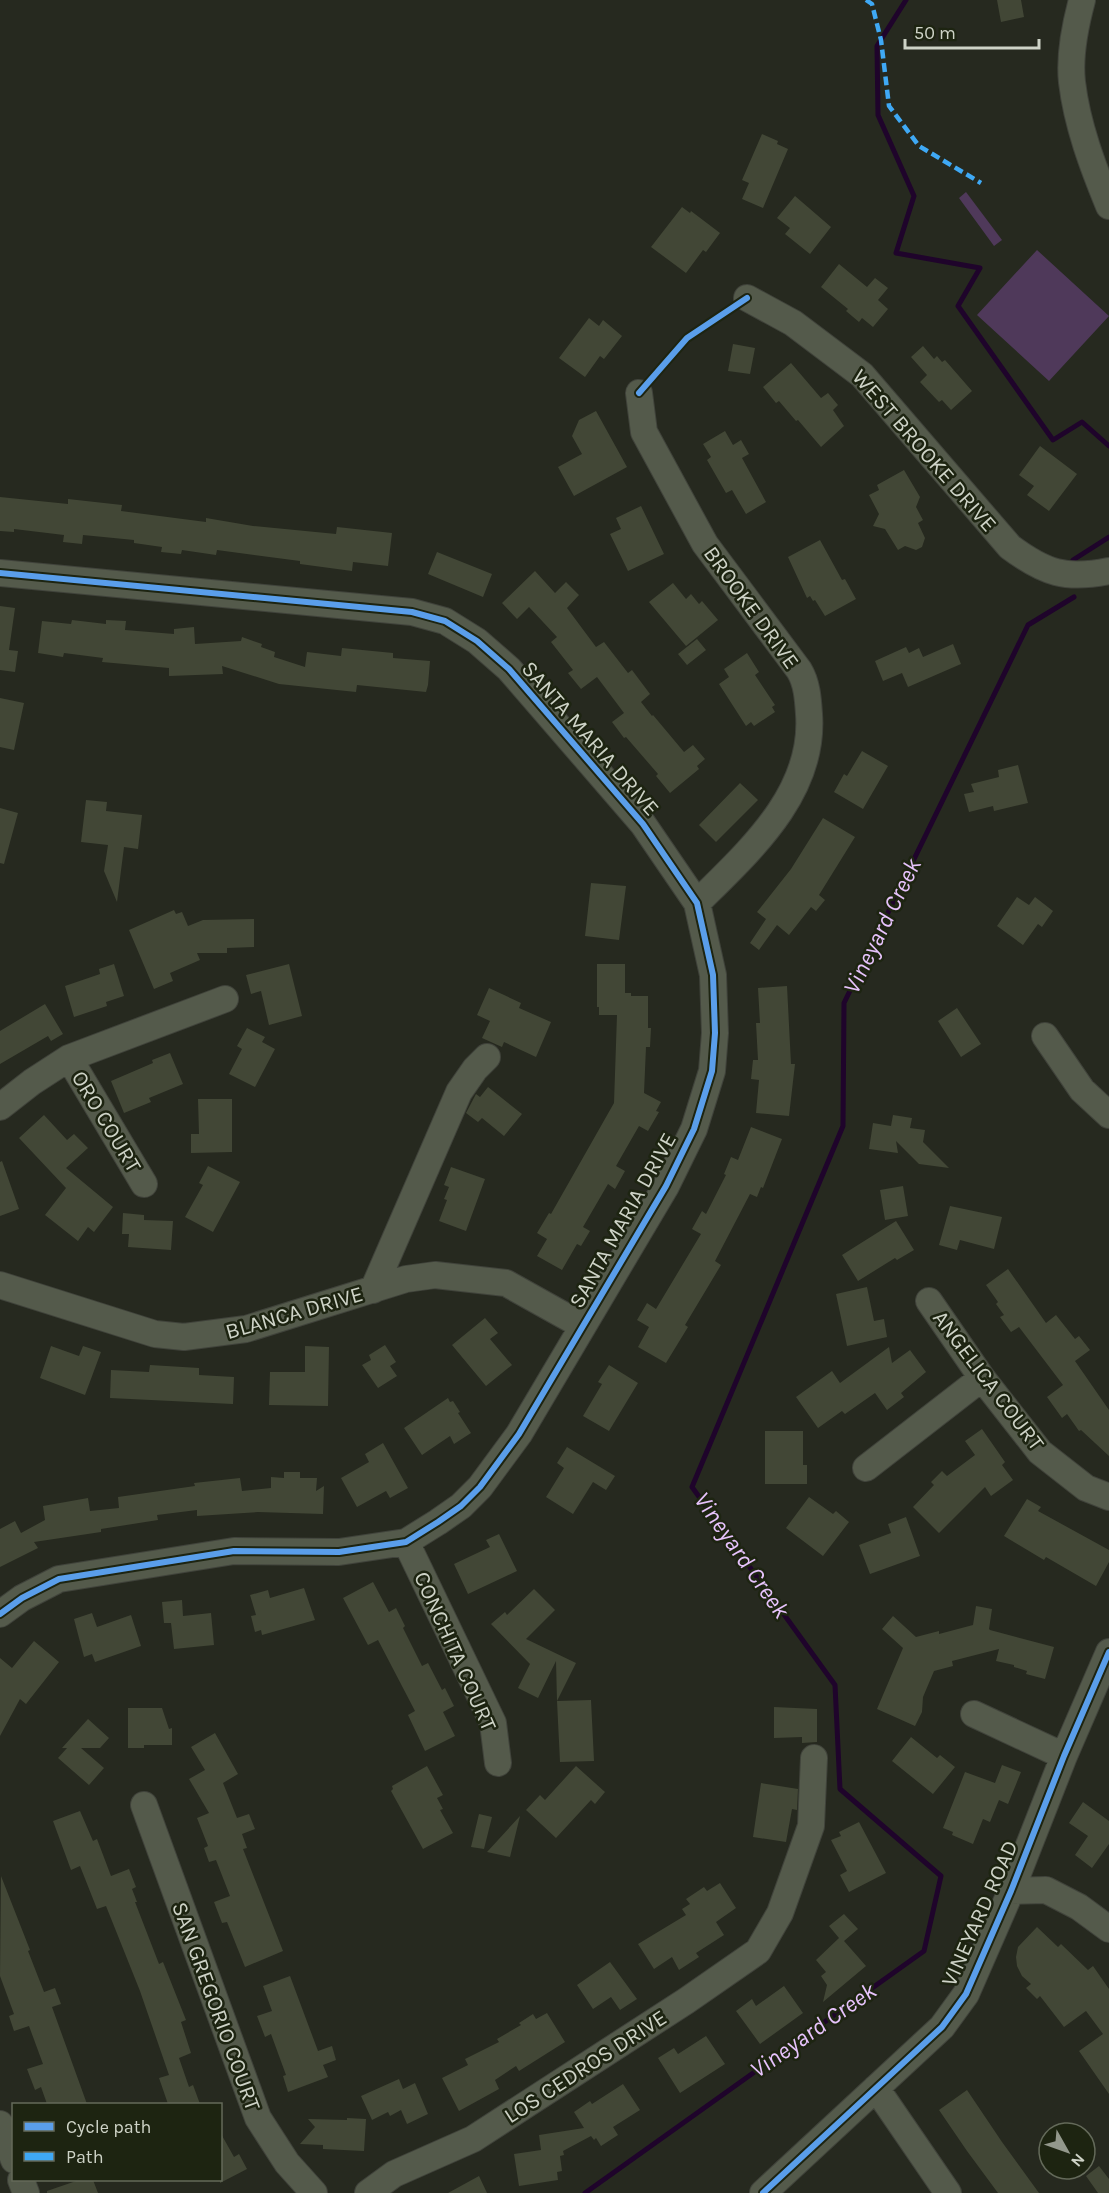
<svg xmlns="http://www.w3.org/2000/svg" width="1109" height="2193" font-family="Karla,sans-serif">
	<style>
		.green { fill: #4f395a }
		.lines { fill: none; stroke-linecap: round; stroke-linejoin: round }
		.stream { stroke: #1f042b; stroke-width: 5 }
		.building { fill: #424736 }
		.minor-casing { stroke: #40433b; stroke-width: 28 }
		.minor { stroke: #545a4b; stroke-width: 26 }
		.quiet { stroke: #3fa9f5; stroke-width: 4.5; stroke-dasharray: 9 4.5; stroke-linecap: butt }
		.cycleway-casing { stroke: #1d2411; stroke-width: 10 }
		.cycleway { stroke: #5a9eea; stroke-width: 6 }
		.labels { text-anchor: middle; stroke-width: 5; stroke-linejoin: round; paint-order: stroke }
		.street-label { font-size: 22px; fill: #ced3c7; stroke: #1d2411 }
		.water-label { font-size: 24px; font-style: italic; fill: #e7c3fc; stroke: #1d2411 }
	</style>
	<rect width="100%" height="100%" fill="#26291f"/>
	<!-- green -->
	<path class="green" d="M966,192L1002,240L994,246L959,198Z
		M1037,250L1109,316L1049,381L977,315Z"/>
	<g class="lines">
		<!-- stream -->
		<path class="stream" d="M906,0L877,46L878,115L914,196L896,253L980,268L958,306L1053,440L1082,422L1109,446
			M1073,560L1109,537
			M585,2193L924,1951L941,1876L840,1789L835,1685L692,1487L843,1126L844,1003L1028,625L1074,597"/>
	</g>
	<!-- building -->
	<path class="building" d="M997,0H1021L1024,17L1001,22Z
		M762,134L778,141L777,144L788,149L763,208L742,199L749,183L742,180Z
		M795,196L831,227L810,254L785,234L790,228L777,218Z
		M682,207L690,213L691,211L720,233L706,252L703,250L686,273L651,247Z
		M839,264L867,287L875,278L888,288L878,300L888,309L873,327L862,318L859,322L846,311L848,309L821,287Z
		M589,318L599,326L603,320L622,336L604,359L600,356L585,377L559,358Z
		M733,344L755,348L750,374L728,371Z
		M923,346L934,359L937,356L942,362L945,360L972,391L951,410L942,400L939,402L920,382L927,375L911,357Z
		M791,363L821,398L828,393L838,405L833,410L844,426L821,447L798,420L796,421L779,401L776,403L763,387Z
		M596,411L627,467L574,496L558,467L582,454L572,436L579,420Z
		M725,431L733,445L741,440L749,454L742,458L766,502L746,514L732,490L726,493L707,460L711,457L703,444Z
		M1040,446L1077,474L1049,511L1027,495L1034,486L1019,475Z
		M904,470L920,497L916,507L923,520L918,523L925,538L922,547L916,550L905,546L898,550L885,529L873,526L879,514L869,495L879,490L877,485Z
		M0,497L68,504V499L122,505L121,511L206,522V518L253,526L336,534L337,527L392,533L388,566L353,562L352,571L300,564V561L217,550L216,555L182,550L181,554L161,552L162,547L134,543V540L83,535L82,544L63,542L64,535L14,529V532L0,531Z
		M641,506L664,554L628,571L610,534L621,529L616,518Z
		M820,540L842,580L845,579L856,599L825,616L815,600L813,601L810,596L807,598L788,557Z
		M437,552L492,574L483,597L428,574Z
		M535,571L555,593L566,582L579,595L567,608L596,647L604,642L628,673L632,670L650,694L641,702L652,716L653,715L684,752L693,745L705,759L697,766L699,769L670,793L656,776L658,774L626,737L624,738L612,722L624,713L597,677L581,689L568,673L573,670L551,642L557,637L529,607L517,619L502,603Z
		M673,583L686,599L691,594L699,604L702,601L718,620L686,646L649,602Z
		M0,606L15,608L9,650L18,651L15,672L0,670Z
		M72,620L106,624V620L126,621L125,630L174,634V629L194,627L195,644L241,641L242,637L262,644L261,647L275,652L274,657L305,667L307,652L341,656L342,648L393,653V658L430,661L428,685L426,692L357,685L356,692L279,684L222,666L223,674L169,676V668L102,662L103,658L64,653L63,657L38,653L42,621L71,624Z
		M697,639L706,650L687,665L678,654Z
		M953,644L961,664L908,687L902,673L883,681L875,661L906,647L909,653L919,648L923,657Z
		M747,653L759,672L755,675L775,705L772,707L775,712L754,726L751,722L746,726L719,684L729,677L724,669Z
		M0,698L24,703L14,750L0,747Z
		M862,751L888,766L863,809L834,792L844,774L847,776Z
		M1018,765L1028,803L994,811L993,806L969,812L964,794L974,792L971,784L999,777L998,770Z
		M740,783L758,800L716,842L699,825Z
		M86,800L107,802L106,811L142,815L138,849L124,847L117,902L104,871L108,845L81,842Z
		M0,808L18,813L4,864L0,863Z
		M823,818L855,837L819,895L825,900L816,911L811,907L789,935L777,925L759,950L750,943L766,919L757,912L791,869Z
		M591,883L626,886L619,940L585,936Z
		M1017,897L1029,905L1035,897L1053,911L1042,927L1038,924L1023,945L997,926Z
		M174,910L176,914L182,912L188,926L203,920L254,919V947L227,948V953H197L200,960L170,973L173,981L154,989L129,930Z
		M114,964L124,996L106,1002L107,1006L74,1017L65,986L100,974L99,969Z
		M289,964L302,1016L269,1025L261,991L251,994L246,975Z
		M597,964H625V993H631V996H648V1028H651L650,1047H646L644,1093L661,1102L656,1111L659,1112L648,1131L639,1126L616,1166L625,1171L615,1189L608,1184L583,1227L590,1231L581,1246L577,1244L562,1270L537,1256L547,1239L537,1233L549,1213L551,1214L614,1103L617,1015H599V1007H597Z
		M787,986L791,1064H795L789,1116L756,1113L759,1080L751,1079L753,1060H758L756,1023H760L758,988Z
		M489,988L521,1003L519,1008L551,1022L536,1057L504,1042L502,1047L482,1038L490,1021L477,1015Z
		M45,1004L63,1034L51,1041L48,1036L0,1064V1031Z
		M957,1008L981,1044L961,1057L938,1021Z
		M247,1028L265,1037L262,1042L275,1049L255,1087L229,1074L242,1049L237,1046Z
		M170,1053L183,1084L149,1098L151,1102L124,1113L111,1081L153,1063L152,1060Z
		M488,1087L522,1114L504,1136L482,1118L478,1122L466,1113L476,1094L480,1097Z
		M198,1099H232V1152L191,1153V1134H199Z
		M44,1115L67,1140L74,1134L88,1148L66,1168L113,1207L94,1232L88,1227L78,1241L45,1215L66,1188L19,1138Z
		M893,1115L912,1118L910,1128L925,1130L923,1142L949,1168L919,1164L896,1141L898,1153L869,1149L873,1123L891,1126Z
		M751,1127L782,1139L763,1188L761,1187L757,1197L750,1194L715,1261L721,1265L685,1325L688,1327L666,1363L638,1347L649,1327L637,1320L647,1303L656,1309L701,1234L692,1229L702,1211L706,1214L726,1175L724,1174L731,1157L738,1160Z
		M2,1161L19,1209L0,1216V1162Z
		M208,1166L240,1182L213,1232L185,1217L203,1185L199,1183Z
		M451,1167L485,1179L466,1231L439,1221L447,1200L444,1199L449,1187L444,1185Z
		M903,1186L908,1216L885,1220L880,1190Z
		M950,1206L1002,1217L994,1249L960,1240L957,1250L939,1245Z
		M123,1213L144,1215V1220L173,1221L171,1250L128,1247L129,1234H122Z
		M896,1221L914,1250L897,1260L895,1258L858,1281L842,1255Z
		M1008,1269L1046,1323L1056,1315L1075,1339L1079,1336L1090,1350L1075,1361L1109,1410V1456L1081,1430L1079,1431L1067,1414L1062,1418L1047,1397L1063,1385L1019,1327L1011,1332L1000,1317L1004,1315L996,1304L998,1302L986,1285Z
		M867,1287L874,1321L884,1319L887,1337L847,1346L836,1294Z
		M485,1318L498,1333L490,1339L512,1365L486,1386L452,1345Z
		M385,1345L396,1362L390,1366L397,1376L378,1388L362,1365L371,1360L369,1355Z
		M51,1346L79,1356L83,1346L101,1352L85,1395L40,1378Z
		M305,1346L329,1347L328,1406L269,1405L270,1372H305Z
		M889,1347L892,1363L910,1350L926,1372L901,1393L904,1397L887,1410L875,1393L845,1414L842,1411L818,1428L796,1397L832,1371L840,1383Z
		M150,1365L199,1368V1375L234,1377L233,1404L110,1398L111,1370L149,1372Z
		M609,1365L638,1383L609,1431L583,1416L602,1384L598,1382Z
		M448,1398L450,1402L453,1401L460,1412L458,1413L471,1433L454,1444L450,1436L422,1455L404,1428Z
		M982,1429L1005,1462L1002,1465L1013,1480L991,1496L985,1487L939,1533L913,1507L934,1485L931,1482L942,1471L947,1476L975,1455L965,1441Z
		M765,1431H803V1465H807V1484H765Z
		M383,1443L408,1488L390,1498L386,1491L357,1507L341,1478L369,1462L365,1454Z
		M567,1447L615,1476L606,1490L593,1482L573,1514L546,1497L564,1468L557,1463Z
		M284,1472H300V1478H317L316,1491L324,1486L323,1514L258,1512L197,1516V1510L157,1515L158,1520L101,1529V1532L34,1542L38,1548L0,1567V1529L15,1521L21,1533L45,1520L43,1506L88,1498L90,1511L119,1508L118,1497L195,1486L194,1483L240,1478L242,1491L271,1488V1477L284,1478Z
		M809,1497L833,1514L836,1511L849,1522L823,1556L786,1528Z
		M1027,1499L1041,1507L1038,1511L1109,1550V1562L1096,1586L1046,1557L1044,1560L1004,1536Z
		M906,1517L920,1556L870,1574L859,1545L891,1533L888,1524Z
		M499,1534L517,1571L468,1594L454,1564L490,1547L486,1540Z
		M373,1582L389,1612L396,1608L405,1626L403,1628L422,1666L428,1663L442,1690L445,1688L454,1706L443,1712L455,1736L425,1751L408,1715L415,1711L378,1640L368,1645L343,1598Z
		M304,1588L315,1620L262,1635L261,1630L255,1632L251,1616L256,1615L250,1595L268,1590L270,1598Z
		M534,1589L555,1610L526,1639L576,1663L557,1701L556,1661L538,1698L518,1688L530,1664L491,1624L505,1612L507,1615Z
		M182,1600L183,1616L211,1613L214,1645L174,1649L171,1623H164L162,1602Z
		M976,1606L992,1609L989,1629L990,1630L1054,1647L1045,1679L1026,1674L1027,1671L1014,1667V1665L996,1661L999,1649L952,1661L953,1666L934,1671L923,1697L922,1712L915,1726L877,1709L903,1648L882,1629L893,1616L916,1637L939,1631V1634L973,1625Z
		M92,1613L97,1627L131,1615L141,1646L95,1662L92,1654L84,1657L74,1619Z
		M34,1641L59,1662L26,1704L20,1699L0,1736V1658L12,1668Z
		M591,1700L594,1761L560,1762L557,1701Z
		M774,1707L817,1709V1742L802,1743V1737L774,1738Z
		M128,1708H162L169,1729L172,1728V1745H144V1748H128Z
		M88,1719L109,1738L100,1748H81L104,1768L89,1785L58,1758L67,1748H62Z
		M215,1733L238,1774L223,1783L237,1818L249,1814L255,1829L242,1834L247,1848L243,1849L283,1951L245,1967L227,1922L222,1923L214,1902L230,1896L216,1860L209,1862L204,1848L208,1846L197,1818L209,1813L189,1779L205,1770L191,1747Z
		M911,1737L937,1758L940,1755L955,1767L933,1794L892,1761Z
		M1002,1765L1021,1772L1008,1804L999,1800L990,1822L983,1819L973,1844L952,1835L953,1832L943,1828L965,1772L995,1783Z
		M427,1766L443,1795L437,1798L443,1809L440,1810L453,1833L423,1849L391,1791L393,1789L392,1786Z
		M576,1766L605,1792L595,1804L591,1800L556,1838L526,1810L540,1795L545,1800Z
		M761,1783L798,1789L797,1810L792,1809L786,1842L753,1837Z
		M1083,1802L1109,1821V1844L1092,1868L1075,1855L1088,1836L1069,1823Z
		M80,1811L93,1841L97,1839L111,1876L129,1869L136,1887L132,1889L137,1902H135L159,1964L163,1962L186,2020L181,2022L191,2053L179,2058L189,2087L193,2085L200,2104H168L159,2078L169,2075L140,1991L106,1906L97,1909L80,1866L71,1870L53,1821Z
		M479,1814L492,1817L484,1849L471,1847Z
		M520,1816L510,1857L487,1852Z
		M859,1822L886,1873L849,1892L840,1875L847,1871L831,1840L841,1836L839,1832Z
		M1,1876L30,1950L28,1951L44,1992L55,1988L61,2004L52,2007L87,2104H47L41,2087L35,2090L27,2069L43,2064L29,2026L14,2031L9,2016L14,2014L0,1976Z
		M720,1883L736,1908L716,1922L724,1935L696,1953L699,1957L679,1970L672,1957L654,1969L638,1944L686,1915L682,1909L690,1904L686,1899L704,1887L707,1891Z
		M844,1914L858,1929L844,1941L866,1966L823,2002L827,1985L821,1976L826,1972L816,1960L839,1938L829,1926Z
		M1037,1927L1058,1947L1061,1944L1088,1970L1093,1966L1109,1989V2094L1079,2051L1103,2034L1086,2011L1064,2027L1040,1996L1037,1999L1026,1988L1031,1984L1022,1976L1017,1966L1016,1957L1018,1947Z
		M610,1962L637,1999L620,2010L611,1997L593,2009L577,1985Z
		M290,1976L318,2051L332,2046L336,2060L323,2065L328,2077L288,2092L283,2076L286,2075L271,2034L265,2037L257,2016L272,2011L263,1986Z
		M784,1986L803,2013L760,2044L736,2011L752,1999L756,2006Z
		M547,2013L565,2042L519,2071L516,2066L495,2080L499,2089L459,2111L442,2078L468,2065L465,2059L499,2042L497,2039L521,2025L519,2023L533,2014L536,2019Z
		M706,2036L725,2064L680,2093L658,2058L674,2048L678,2054Z
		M399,2079L403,2089L415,2083L428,2114L407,2124L401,2110L390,2116L388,2112L372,2120L361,2096Z
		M623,2084L640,2110L613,2127L618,2135L601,2146L596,2138L594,2140L591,2136L563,2151L564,2155L560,2156L562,2171L557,2172L558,2180L519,2186L514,2154L541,2150L539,2135L584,2128L574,2112L590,2101L592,2104Z
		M967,2090L1002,2142L1039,2193H998L967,2151L939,2110Z
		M347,2118L366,2119L364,2151L323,2149V2145L300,2144L315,2127L308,2119L347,2120Z
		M220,2132L234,2157L239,2154L247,2169L220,2183Z
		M1099,2166L1109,2179V2193H1098L1086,2176Z
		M479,2176L487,2193H448Z
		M79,2180H93L98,2193H47V2191Z"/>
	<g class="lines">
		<defs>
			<path id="minor" d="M1082,0C1075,26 1069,55 1072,82C1077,125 1093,167 1109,206
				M747,298L793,323L862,375L1010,547C1045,573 1066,580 1109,571
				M639,393L644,432L705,544L799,670C807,683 808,699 809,714C815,794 748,852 697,903
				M0,573L412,612L445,621L477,641L509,669L643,824L697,903L713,975L715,1033L712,1071L694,1129L666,1186L519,1434L480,1487L461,1506L438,1522L406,1542L339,1552L234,1551L59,1579L22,1598L0,1614
				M1045,1036L1082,1090L1109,1115
				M69,1058L144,1184
				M0,1107L32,1082L69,1058L225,999
				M0,1285L155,1334L184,1337L246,1329L406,1279L435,1275L506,1283L583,1326
				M373,1290L459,1092L475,1069L487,1057
				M929,1301L982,1378L1040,1452L1086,1488L1109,1497
				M866,1468L982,1378
				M406,1542L493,1723L498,1763
				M974,1714L1064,1756
				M144,1805L258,2118L287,2163L314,2193
				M1011,1891L1046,1890L1079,1907L1109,1929
				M876,2088L948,2193
				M0,2124L14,2160
				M21,2180L26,2193
				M368,2193L394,2174L473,2139L686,2001L758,1951L780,1913L811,1826L814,1758
				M763,2193L942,2027L966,1994L1011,1891L1064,1756L1109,1652"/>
		</defs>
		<!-- minor casing -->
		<use href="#minor" class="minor-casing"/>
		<!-- minor -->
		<use href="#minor" class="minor"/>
		<!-- quiet -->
		<path class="quiet" d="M866,0L872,4L881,40L889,106L919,146L981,183"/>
		<defs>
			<path id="cycleway" d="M639,393L687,338L747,298
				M0,573L412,612L445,621L477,641L509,669L643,824L697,903L713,975L715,1033L712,1071L694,1129L666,1186L519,1434L480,1487L461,1506L438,1522L406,1542L339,1552L234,1551L59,1579L22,1598L0,1614
				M763,2193L942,2027L966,1994L1011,1891L1064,1756L1109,1652"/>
		</defs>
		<!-- cycleway casing -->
		<use href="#cycleway" class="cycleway-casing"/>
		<!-- cycleway -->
		<use href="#cycleway" class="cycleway"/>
	</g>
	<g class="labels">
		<!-- street labels -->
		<g class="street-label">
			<text transform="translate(925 450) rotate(49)" y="8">WEST BROOKE DRIVE</text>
			<text transform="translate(752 607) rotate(54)" y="8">BROOKE DRIVE</text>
			<text transform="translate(591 738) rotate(49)" y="8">SANTA MARIA DRIVE</text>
			<text transform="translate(107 1121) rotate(59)" y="8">ORO COURT</text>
			<text transform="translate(622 1220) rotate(-61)" y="8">SANTA MARIA DRIVE</text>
			<text transform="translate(294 1312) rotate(-16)" y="8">BLANCA DRIVE</text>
			<text transform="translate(989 1380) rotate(53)" y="8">ANGELICA COURT</text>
			<text transform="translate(456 1651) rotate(66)" y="8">CONCHITA COURT</text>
			<text transform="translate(979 1913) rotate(-66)" y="8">VINEYARD ROAD</text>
			<text transform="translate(217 2006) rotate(70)" y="8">SAN GREGORIO COURT</text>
			<text transform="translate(585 2066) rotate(-33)" y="8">LOS CEDROS DRIVE</text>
		</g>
		<!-- water labels -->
		<g class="water-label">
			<text transform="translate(882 926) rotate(-64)" y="8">Vineyard Creek</text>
			<text transform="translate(742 1555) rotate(55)" y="8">Vineyard Creek</text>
			<text transform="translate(813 2030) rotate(-35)" y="8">Vineyard Creek</text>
		</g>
	</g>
	<!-- legend -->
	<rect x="12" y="2103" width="210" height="78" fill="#1d2411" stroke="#646a5a" stroke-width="1.5"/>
	<rect x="24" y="2122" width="30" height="9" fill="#5a9eea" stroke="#646a5a" stroke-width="1.5"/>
	<text x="66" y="2133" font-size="18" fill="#ced3c7">Cycle path</text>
	<rect x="24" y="2152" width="30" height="9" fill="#3fa9f5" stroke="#646a5a" stroke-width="1.5"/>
	<text x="66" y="2163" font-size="18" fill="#ced3c7">Path</text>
	<!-- north arrow -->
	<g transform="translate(1067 2151) rotate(130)"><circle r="28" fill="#1d2411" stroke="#646a5a" stroke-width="1.5"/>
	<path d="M0-4.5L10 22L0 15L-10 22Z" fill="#93988c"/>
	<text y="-9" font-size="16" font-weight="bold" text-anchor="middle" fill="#ced3c7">N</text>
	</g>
	<!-- scale -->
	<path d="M905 39v9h134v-9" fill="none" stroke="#ced3c7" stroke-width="3"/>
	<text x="914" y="39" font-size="18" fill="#ced3c7" stroke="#1d2411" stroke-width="4.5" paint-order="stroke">50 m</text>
</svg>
